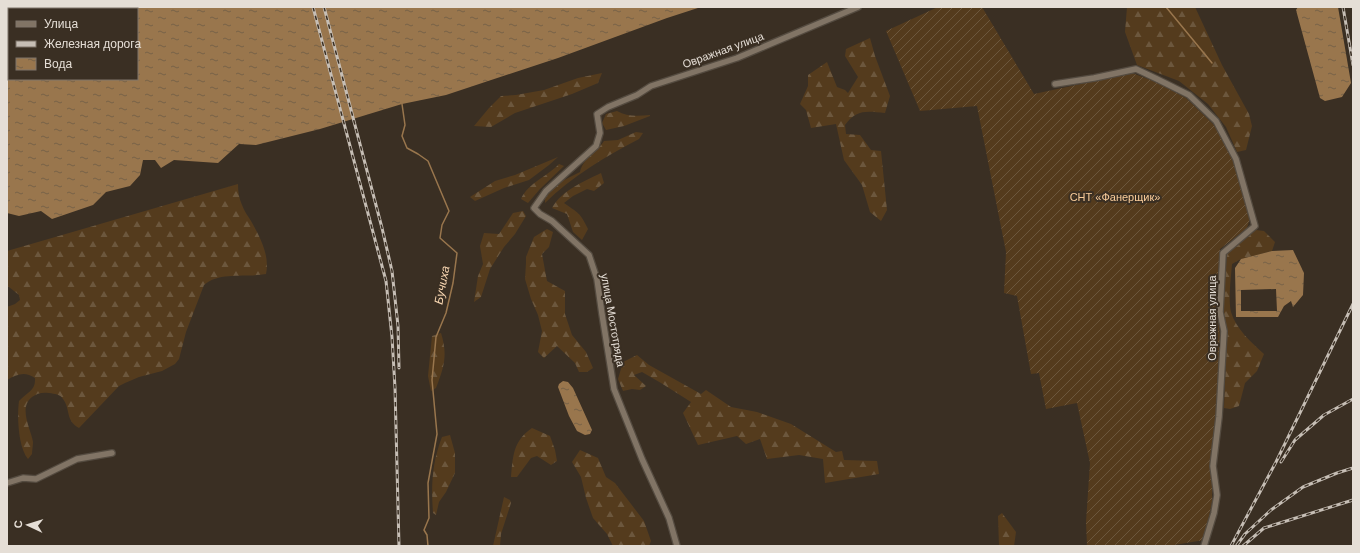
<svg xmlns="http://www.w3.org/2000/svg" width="1360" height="553" font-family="Arial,sans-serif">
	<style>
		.forest { fill: url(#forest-firs) }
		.garden { fill: url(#garden-furrows) }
		.water { fill: url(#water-ripples); fill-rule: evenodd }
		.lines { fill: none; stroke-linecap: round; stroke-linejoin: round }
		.stream { stroke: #99764d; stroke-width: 1.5 }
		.minor-casing { stroke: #544b40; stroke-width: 8 }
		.minor { stroke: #817465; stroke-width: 5.5 }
		.rail-casing { stroke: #c6beb5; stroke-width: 3 }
		.rail { stroke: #3a2f23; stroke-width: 1.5; stroke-dasharray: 4.5; stroke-linecap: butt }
		.labels { text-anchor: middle; stroke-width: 4; stroke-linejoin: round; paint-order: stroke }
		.street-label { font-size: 11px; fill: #e5ded6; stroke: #3a2f23 }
		.park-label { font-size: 11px; fill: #facd9b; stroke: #3a2f23 }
		.water-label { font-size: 12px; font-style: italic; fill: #f9d7b2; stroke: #3a2f23 }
	</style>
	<defs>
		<pattern id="forest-firs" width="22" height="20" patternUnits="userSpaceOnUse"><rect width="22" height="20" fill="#543b1d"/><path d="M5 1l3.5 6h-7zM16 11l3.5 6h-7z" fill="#6c573d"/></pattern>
		<pattern id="garden-furrows" width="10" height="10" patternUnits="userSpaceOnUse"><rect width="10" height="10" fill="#543b1d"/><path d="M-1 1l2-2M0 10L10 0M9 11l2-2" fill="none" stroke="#6c573d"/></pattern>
		<pattern id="water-ripples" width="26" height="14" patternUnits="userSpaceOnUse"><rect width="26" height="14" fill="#99764d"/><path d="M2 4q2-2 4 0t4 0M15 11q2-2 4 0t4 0" fill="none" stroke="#776248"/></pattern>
	</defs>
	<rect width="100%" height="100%" fill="#3a2f23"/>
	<!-- forest -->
	<path class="forest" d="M1127,7H1195L1222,65L1249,114L1252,126L1246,150L1237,152L1226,127L1208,104L1179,81L1137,65L1125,32Z
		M870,38L875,56L890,96L885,113C867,111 856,109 845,125L846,134L860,135L871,150L881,151L887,210L881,221L870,212L862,185L844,160L836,124L811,128L806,110L800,104L808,86V75L827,62L837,87L845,90L848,93L858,77L845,56L846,49Z
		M602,73L598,83L572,94L515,113L491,127L474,126L489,108L501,96L516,95L544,90L578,78Z
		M617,111C627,117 638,116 650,115V116L624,126L606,130L602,123L606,114Z
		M636,132L643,133L639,139C605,157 572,176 545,203V196L558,183L580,172C583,158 596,153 604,141L618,140Z
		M558,157L549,165L529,180L504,188L475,201L470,197L495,181L515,175Z
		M559,164L564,166L540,189L528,203L521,199C528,183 548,176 559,164Z
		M601,173L604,183L594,191L587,189L573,196L564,203C578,213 580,212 588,229L582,240L573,232L567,214L552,208C562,190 583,182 601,173Z
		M238,184C238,192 239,198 242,205C244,211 248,216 251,221C260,237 270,255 266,274C246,278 220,271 204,285L186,332L179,359L175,364L162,371L139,377L125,383L119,386L79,428C65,420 71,410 63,399C60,394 55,394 49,393C43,392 37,393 32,397C18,408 31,429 33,442C33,446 32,450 32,454L28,459C18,447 17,416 19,401C27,392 36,391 35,378C25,371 17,374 7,380V307L15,304L20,300L19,295L9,287H7V251Z
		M523,211L526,216L515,234L504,247L490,269L481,297L474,302L478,276L483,264L480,246L484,233L499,234L513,213Z
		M547,229L553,232L549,247L542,254L547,281L565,291V314L572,335L586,352L593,368L587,372H579L575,363L557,346L544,358L538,352L542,331L538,315L531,299L525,279L526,263V257L534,237Z
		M1256,230L1264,231L1275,242L1272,251L1241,259L1232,264C1231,277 1228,300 1231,312C1236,329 1251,342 1264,354L1257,371L1245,383L1239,406L1230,409L1224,408L1227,333L1223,308L1227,254Z
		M441,333C448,355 444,367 436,388L431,391L428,376L432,336Z
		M637,355L649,365L701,394L706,390L731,407L757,412L791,424L836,452L842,451L844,460L877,461L879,474L825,483L823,459L799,455L767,459L760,439L746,444L737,436L698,445L683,413L691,402L661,383L642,372L634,375L646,386L640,390L632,389L623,391L618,379L623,362Z
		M532,428L550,436L555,450L557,461L551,465L537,456L531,458L517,477H511C513,456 513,441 532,428Z
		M450,435L455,453V473L446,492L439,502L436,515L433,513C431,485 432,463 442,437Z
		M580,450L598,458L606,477L615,483L644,521L651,541L649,546H613L607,534L593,518L586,498L581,477L572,462Z
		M504,497L510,500L511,503L501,534L500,546H493Z
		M1002,513L1016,532L1014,546H999L998,516Z"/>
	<!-- garden -->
	<path class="garden" d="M938,7H982L1034,94L1132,73L1156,82L1186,98L1214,125L1234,161L1250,218L1247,228L1220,249L1216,311L1220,334L1216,417L1212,448V502L1204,540L1168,546H1087L1086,522L1090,463L1077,403L1046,409L1039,373L1031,374L1017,296L1004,293L1006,252L977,106L920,111L886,31Z"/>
	<!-- water -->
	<path class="water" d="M7,7H701L667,18L558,58L446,95L402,104L320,129L256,145L239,144L218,163L174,160L161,168L155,160H143L140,175L130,186L106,192L93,205L52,219L41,211L19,216L7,213ZM9,9H137V79H9Z
		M1298,7H1338L1351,83L1342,97L1325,101L1320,98L1296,10Z
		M1293,250L1304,273L1303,295L1293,307L1291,301L1284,306L1278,317H1236L1235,268L1241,259L1272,251ZM1276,289L1277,311H1241V290Z
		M563,381L568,382L573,388L592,430L590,434L585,435L577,431L569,416L558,387L559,384Z"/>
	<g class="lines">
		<!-- stream -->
		<path class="stream" d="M1166,7L1212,63
			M402,104L405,125L402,136L407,148L418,154L428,161L449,211L442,225L440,238L457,253L453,283L446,313L436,337L432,380L437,434L428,483L429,518L424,530L427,535L428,546"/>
		<defs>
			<path id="minor" d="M1055,84L1094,78L1136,69L1157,79L1189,95L1216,121L1236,159L1255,226L1223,253L1220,312L1224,331L1219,417L1213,466L1217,495L1214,513L1204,546
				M7,483L23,478L36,479L77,459L112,453
				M677,546L669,518L642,459L614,389L602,314L597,279L589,255L552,221L540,214L534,208L546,191L596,146L600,133L597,114L608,107L637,95L651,86L737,58L858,7"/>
		</defs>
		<!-- minor casing -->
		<use href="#minor" class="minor-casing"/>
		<!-- minor -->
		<use href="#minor" class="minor"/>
		<defs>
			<path id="rail" d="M313,7L386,281L392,337L395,388L399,546
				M324,7L382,228L392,271L398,326L399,368
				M1343,7L1353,65
				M1281,462L1295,440L1324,415L1353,399
				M1237,545L1245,534L1271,510L1303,487L1337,473L1353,468
				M1231,546L1276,462L1353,304
				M1243,546L1264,528L1353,500"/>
		</defs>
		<!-- rail casing -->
		<use href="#rail" class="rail-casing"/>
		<!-- rail -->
		<use href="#rail" class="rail"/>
	</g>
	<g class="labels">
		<!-- street labels -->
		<g class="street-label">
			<text transform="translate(723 50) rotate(-20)" y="4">Овражная улица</text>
			<text transform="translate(1212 318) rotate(-90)" y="4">Овражная улица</text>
			<text transform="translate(613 320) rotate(80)" y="4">улица Мостотряда</text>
		</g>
		<!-- park labels -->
		<g class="park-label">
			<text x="1115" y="201">СНТ «Фанерщик»</text>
		</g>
		<!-- water labels -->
		<g class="water-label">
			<text transform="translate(442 285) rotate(-79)" y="4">Бучиха</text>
		</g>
	</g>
	<!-- border -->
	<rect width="1360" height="553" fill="none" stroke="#e5ded6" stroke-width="16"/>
	<!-- legend -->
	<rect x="8" y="8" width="130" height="72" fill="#3a2f23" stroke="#7e756b"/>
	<rect x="16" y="21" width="20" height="6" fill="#817465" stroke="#7e756b"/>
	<text x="44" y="28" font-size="12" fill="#e5ded6">Улица</text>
	<rect x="16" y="41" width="20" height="6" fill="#c6beb5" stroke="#7e756b"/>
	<text x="44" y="48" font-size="12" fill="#e5ded6">Железная дорога</text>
	<rect x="16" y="58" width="20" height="12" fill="url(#water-ripples)" stroke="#7e756b"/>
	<text x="44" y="68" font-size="12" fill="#e5ded6">Вода</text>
	<!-- north arrow -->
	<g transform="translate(28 525) rotate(274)" stroke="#3a2f23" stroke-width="3" paint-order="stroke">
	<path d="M0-3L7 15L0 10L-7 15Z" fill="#e5ded6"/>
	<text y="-6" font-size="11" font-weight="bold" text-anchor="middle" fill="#e5ded6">С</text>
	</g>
</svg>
